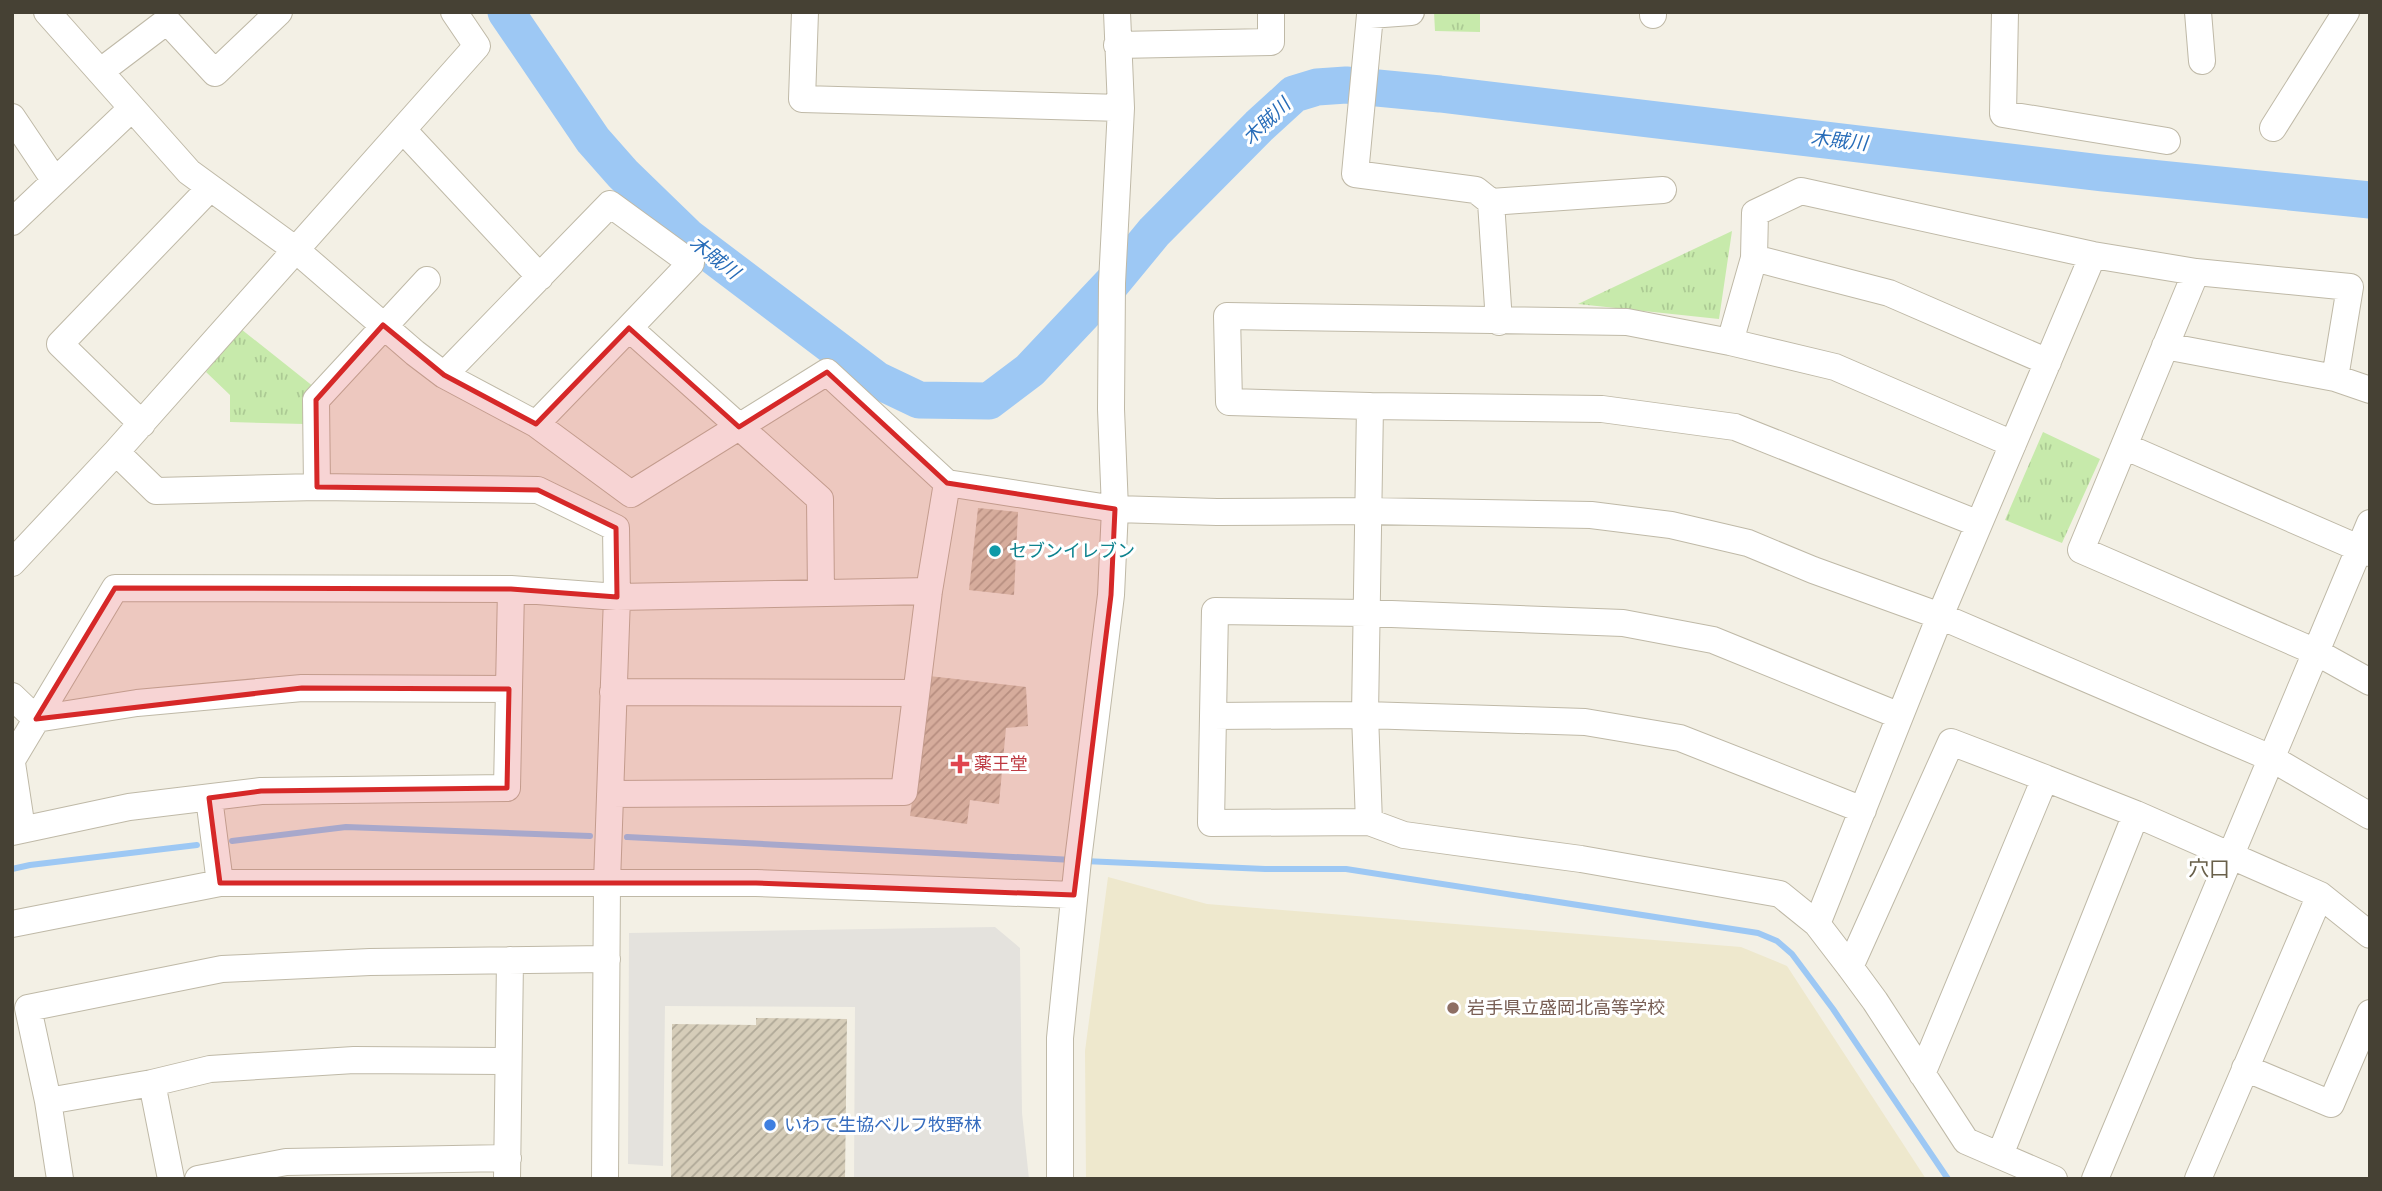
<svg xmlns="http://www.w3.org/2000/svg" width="2382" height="1191" font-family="'Fira Sans','Noto Sans JP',sans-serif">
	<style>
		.education { fill: #eee8cd }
		.park { fill: url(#park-tufts) }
		.parking { fill: #e4e2dd }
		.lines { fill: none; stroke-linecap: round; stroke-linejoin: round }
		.stream { stroke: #9dc8f4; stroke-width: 6 }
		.river { stroke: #9dc8f4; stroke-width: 37 }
		.building { fill: url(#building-hatch) }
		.minor-casing { stroke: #bfb9a7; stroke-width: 28 }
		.minor { stroke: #fff; stroke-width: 26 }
		.marked { fill: #d62828; fill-opacity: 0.2; stroke: #d62828; stroke-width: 5; stroke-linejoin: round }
		.culture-dot { fill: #0f9aa8; stroke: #fff; stroke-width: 2.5 }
		.health-dot { fill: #e0444e; stroke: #fff; stroke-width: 2.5 }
		.education-dot { fill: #8d6e63; stroke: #fff; stroke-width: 2.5 }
		.shop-dot { fill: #3f7fe0; stroke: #fff; stroke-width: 2.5 }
		.labels { text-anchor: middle; stroke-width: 6; stroke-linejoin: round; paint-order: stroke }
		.culture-label { font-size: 18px; fill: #0d838f; stroke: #fff; text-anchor: start }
		.health-label { font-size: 18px; fill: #be3a42; stroke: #fff; text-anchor: start }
		.education-label { font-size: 18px; fill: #785e54; stroke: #fff; text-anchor: start }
		.shop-label { font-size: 18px; fill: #366cbe; stroke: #fff; text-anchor: start }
		.water-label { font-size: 19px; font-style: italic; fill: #276cb8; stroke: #fff }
		.quarter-label { font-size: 21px; fill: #69604a; stroke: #fff }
	</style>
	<defs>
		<pattern id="park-tufts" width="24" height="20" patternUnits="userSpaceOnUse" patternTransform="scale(1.75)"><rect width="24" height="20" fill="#c7eaab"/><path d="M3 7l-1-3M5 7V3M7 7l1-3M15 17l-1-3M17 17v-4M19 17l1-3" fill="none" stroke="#acca94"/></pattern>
		<pattern id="building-hatch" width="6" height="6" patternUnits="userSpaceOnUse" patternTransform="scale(1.75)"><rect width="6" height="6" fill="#d6cdb9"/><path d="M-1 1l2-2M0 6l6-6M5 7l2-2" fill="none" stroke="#afa897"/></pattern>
	</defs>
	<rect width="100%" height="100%" fill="#f3f0e5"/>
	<!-- education -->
	<path class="education" d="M1108,877L1207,904L1741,947L1787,966L1926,1179H1086L1085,1051Z"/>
	<!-- park -->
	<path class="park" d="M1434,12H1480V32L1435,31Z
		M1732,231L1719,319L1578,304Z
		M241,329L314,387L304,424L230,422V395L206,372Z
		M2043,432L2100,459L2062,543L2005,520Z"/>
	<!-- parking -->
	<path class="parking" d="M995,927L1020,948L1022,1113L1029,1179H854L855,1007L665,1006L663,1166L628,1164L629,933Z"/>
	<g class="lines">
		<!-- stream -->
		<path class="stream" d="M627,837L1073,860
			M232,841L346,827L590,836
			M1084,861L1265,869H1346L1758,933L1777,941L1792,954L1833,1009L1948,1179
			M12,869L30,865L197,845"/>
		<!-- river -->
		<path class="river" d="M506,12L593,140L623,174L688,237L877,380L919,400L989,401L1030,370L1112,283L1154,232L1259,126L1294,94L1317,87L1346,85L1440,94L2102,173L2370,200"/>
	</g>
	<!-- building -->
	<path class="building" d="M978,508L1018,512L1014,595L969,590Z
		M929,676L1026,687L1028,726L1006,728L999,804L970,800L967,824L910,816Z
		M756,1018L847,1019L845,1179H671L672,1024L756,1025Z"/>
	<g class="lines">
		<defs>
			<path id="minor" d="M47,12L189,172L296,250L415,353L444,375L536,424L631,494L827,372L947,483L1115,509L1217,512L1367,511L1591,515L1671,525L1748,543L1813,570L1940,616L2271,758L2370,816
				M805,12L802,99L1121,108
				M1411,12L1370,15L1355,174L1476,190L1491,202
				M2005,12L2003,114L2167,141
				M2198,12L2202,61
				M1653,15V12
				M1117,45L1271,42V12
				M101,71L167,21L215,73L279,12
				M12,117L55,181
				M2273,128L2346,12
				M403,130L540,277
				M12,222L131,109
				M1754,258L1889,293L2048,362
				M2196,272L2081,550L2316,652L2370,682
				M1499,322L1491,202L1663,190
				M1730,342L1835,367L2013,444
				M2165,346L2335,378
				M444,375L610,204L691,263L629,328
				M1370,406L1602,409L1735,427L1979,524
				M142,424L60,344L210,188
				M536,424L629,328L820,499L821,593
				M2124,446L2370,553
				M116,452L156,491L317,487L538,490L616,528L617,597L607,882L605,1179
				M317,487L316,400L427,280
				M12,563L116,452L477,46L454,12
				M511,589L617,597L929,591
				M613,692L916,693
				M12,696L36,719L137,703L302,688L509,689
				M1213,716L1215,611L1366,613L1623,623L1713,640L1900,716
				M12,760L115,588L511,589L507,788L261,791L129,807L12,832
				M12,763L22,829
				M610,794L904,792L929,591L947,483
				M209,798L220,883
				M1369,822L1211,823L1213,716L1365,715L1585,722L1680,738L1863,810
				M12,924L220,883H756L1074,895
				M1817,924L1940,616L2093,255
				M1850,967L1951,742L2045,778
				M2245,1068L2331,1104L2370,1013
				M1922,1074L2045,778L2136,814L2320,895L2370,935
				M152,1083L210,1069L354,1060L502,1061
				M48,1101L152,1083L171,1179
				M2000,1155L2136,814
				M60,1179L48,1101L28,1008L222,969L370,962L607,959
				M198,1179L286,1162L508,1158
				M507,1179L510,960
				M1060,1179V1038L1078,860L1111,595L1115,509L1111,409L1112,283L1121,108L1117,12
				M2054,1179L1966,1141L1875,1001L1850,967L1817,924L1780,894L1581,859L1404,835L1369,822L1365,715L1370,406L1229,402L1227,316L1627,322L1730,342L1754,258L1755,213L1801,191L2093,255L2196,272L2350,287L2335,378L2370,390
				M2095,1179L2370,523
				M2198,1179L2320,895"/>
		</defs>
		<!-- minor casing -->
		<use href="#minor" class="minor-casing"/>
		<!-- minor -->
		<use href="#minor" class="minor"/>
	</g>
	<!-- marked area -->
	<path class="marked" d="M383,325L444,375L536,424L629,328L739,427L827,372L947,483L1115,509L1111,595L1074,895L756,883H220L209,798L261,791L507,788L509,689L302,688L36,719L115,588L511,589L617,597L616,528L538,490L317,487L316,400Z"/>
	<!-- markers -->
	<circle class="culture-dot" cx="995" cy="551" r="7"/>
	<path class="health-dot" d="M956.5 753.5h7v7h7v7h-7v7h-7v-7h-7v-7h7z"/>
	<circle class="education-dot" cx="1453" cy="1008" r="7"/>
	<circle class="shop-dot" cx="770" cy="1125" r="7"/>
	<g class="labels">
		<!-- culture labels -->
		<g class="culture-label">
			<text x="1009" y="557">セブンイレブン</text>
		</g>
		<!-- health labels -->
		<g class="health-label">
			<text x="974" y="770">薬王堂</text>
		</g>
		<!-- education labels -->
		<g class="education-label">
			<text x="1467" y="1014">岩手県立盛岡北高等学校</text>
		</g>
		<!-- shop labels -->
		<g class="shop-label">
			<text x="784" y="1131">いわて生協ベルフ牧野林</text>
		</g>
		<!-- water labels -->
		<g class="water-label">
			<text transform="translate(1266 121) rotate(-44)" y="7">木賊川</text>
			<text transform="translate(1839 140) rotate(6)" y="7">木賊川</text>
			<text transform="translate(715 257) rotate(38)" y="7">木賊川</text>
		</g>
		<!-- quarter labels -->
		<g class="quarter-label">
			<text x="2209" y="876">穴口</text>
		</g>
	</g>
	<!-- border -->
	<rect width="2382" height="1191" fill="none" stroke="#464134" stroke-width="28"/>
</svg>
